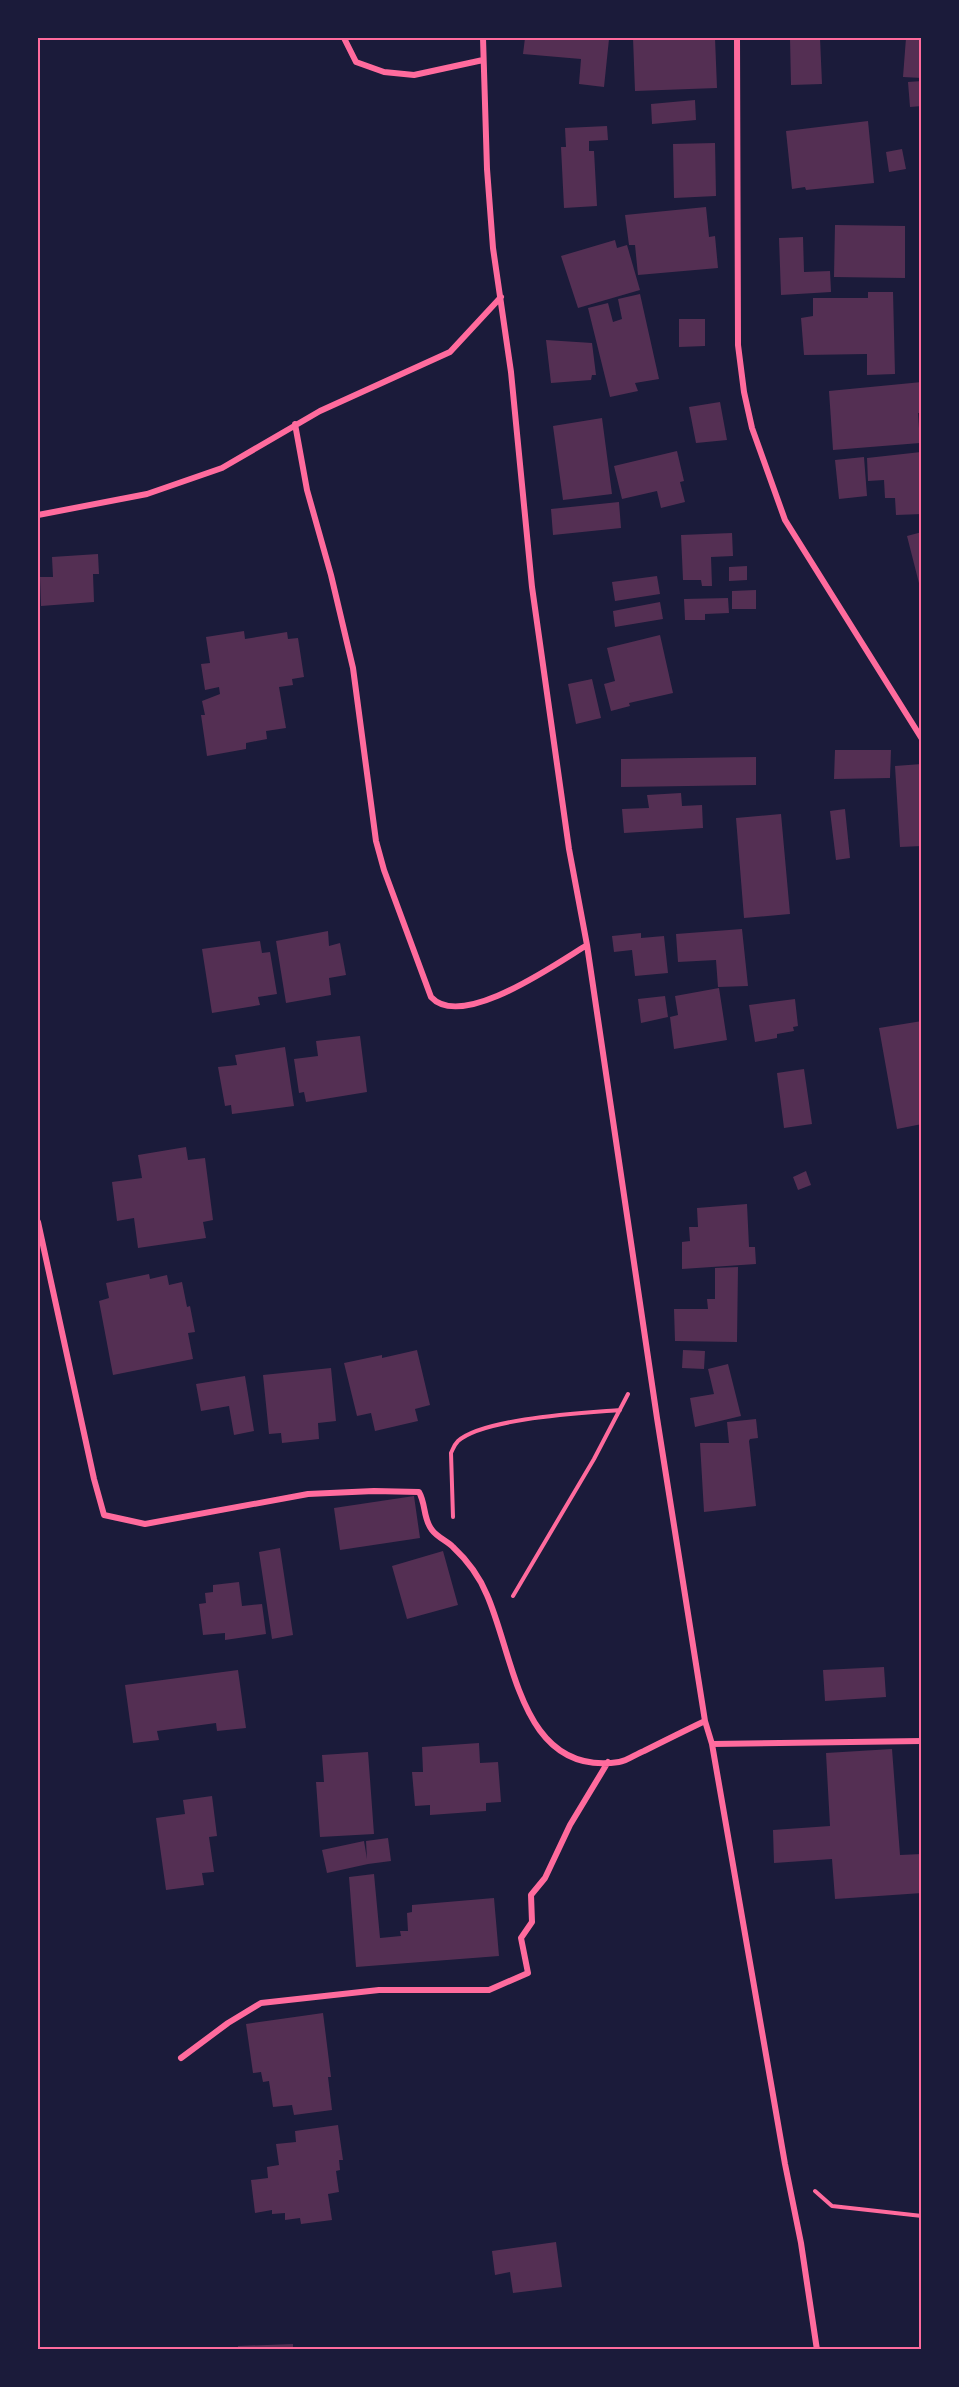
<svg xmlns="http://www.w3.org/2000/svg" width="959" height="2387" font-family="'Sofia Sans Condensed',sans-serif">
	<style>
		.building { fill: #542f53 }
		.lines { fill: none; stroke-linecap: round; stroke-linejoin: round }
		.path { stroke: #ff6b9d; stroke-width: 4 }
		.minor { stroke: #ff6b9d; stroke-width: 6 }
		.neatline { fill: none; stroke: #ff6b9d; stroke-width: 2 }
	</style>
	<rect width="100%" height="100%" fill="#1b1b3a"/>
	<!-- building -->
	<path class="building" d="M525,38L609,39L604,87L579,84L581,59L523,54Z
		M633,38H715L717,88L635,91Z
		M790,38H820L822,84L791,85Z
		M906,38H922V78L903,77Z
		M922,81V106L910,107L908,82Z
		M695,100L696,120L652,124L651,104Z
		M868,121L874,183L806,190L805,187L792,189L786,131Z
		M607,126L608,140L589,141V151H594L597,206L564,208L561,147H566L565,128Z
		M715,143L716,196L674,198L673,144Z
		M902,149L906,169L889,172L886,152Z
		M706,207L709,237L715,236L718,268L638,275L635,245H629L625,215Z
		M835,225L905,226V278L834,277Z
		M803,237L804,272L830,271L831,292L781,295L779,238Z
		M615,240L617,248L627,245L640,290L578,308L561,256Z
		M868,292H893L895,374L867,375V354L804,355L801,318L813,316V298H868Z
		M640,294L659,379L635,383L638,391L610,397L588,308L608,303L613,322L622,319L618,299Z
		M679,319H705V346L679,347Z
		M546,340L592,343L596,375H592L591,380L551,383Z
		M922,382V413H918L920,443L833,450L829,391Z
		M720,402L727,440L696,443L689,407Z
		M602,418L612,494L563,500L553,426Z
		M677,451L684,481L680,482L685,502L661,508L657,491L622,499L614,466Z
		M921,452L922,514L896,515L895,498H885L884,480L868,481L867,458Z
		M864,457L867,496L839,499L835,460Z
		M619,502L621,528L553,535L551,509Z
		M922,532V591H921L907,536Z
		M732,533L733,556L711,557L712,586H702L701,580H683L681,535Z
		M98,554L99,574H93L94,602L41,606L40,577H53L52,557Z
		M747,566V580L729,581V567Z
		M657,576L660,594L615,601L612,582Z
		M756,590V609H732V591Z
		M728,598L729,613L705,614V620H685L684,599Z
		M660,602L663,619L615,627L613,611Z
		M244,631L245,639L287,632L288,639L298,638L304,677L292,679L293,685L279,687L286,728L266,731L267,739L246,743V749L207,756L201,715H205L202,701L220,694L219,687L205,690L201,664L210,663L206,637Z
		M660,635L673,693L629,703L630,706L611,711L604,684L615,681L607,648Z
		M592,679L601,718L576,724L568,684Z
		M835,750H891L890,778L834,779Z
		M756,757V785L621,787V759Z
		M922,764V846L900,847L895,766Z
		M681,793L682,806L702,805L703,828L624,833L622,809L649,808L647,795Z
		M845,809L850,858L836,860L830,811Z
		M781,814L790,914L744,918L736,818Z
		M742,929L748,986L718,987L716,960L678,962L676,934Z
		M328,931L329,946L340,943L346,975L329,978L331,995L286,1003L276,941Z
		M641,933V938L664,936L668,973L635,976L632,950L614,952L612,936Z
		M260,941L262,953L270,952L277,994L258,997L260,1005L212,1013L202,949Z
		M719,988L727,1040L674,1049L670,1017L678,1015L675,996Z
		M665,996L668,1017L641,1023L638,999Z
		M795,999L798,1026L793,1027L794,1031L777,1034V1038L755,1042L749,1005Z
		M922,1021V1124L897,1129L879,1028Z
		M360,1036L367,1092L306,1102L304,1092L299,1093L294,1059L318,1056L316,1041Z
		M285,1047L294,1106L232,1114L231,1105L225,1106L218,1067L237,1065L235,1055Z
		M804,1069L812,1124L784,1128L777,1073Z
		M186,1147L188,1160L205,1158L213,1220L203,1222L206,1238L138,1248L134,1218L117,1221L112,1182L142,1178L138,1155Z
		M806,1171L811,1185L798,1190L793,1177Z
		M747,1204L749,1247H755L756,1264L682,1269V1242L690,1241L689,1227H698L697,1208Z
		M738,1267L737,1342L675,1341L674,1309H708L707,1299H715V1268Z
		M149,1274L150,1279L167,1275L169,1285L182,1282L187,1307L190,1306L195,1332L188,1333L193,1359L113,1375L99,1301L109,1298L106,1283Z
		M417,1350L430,1405L415,1409L418,1421L375,1431L371,1413L357,1416L344,1363L382,1355V1358Z
		M683,1350L705,1351L704,1369L682,1368Z
		M728,1364L741,1416L695,1427L690,1398L714,1394L708,1369Z
		M331,1368L336,1421L318,1423L319,1439L282,1443L281,1433L269,1434L263,1375Z
		M245,1376L254,1431L234,1435L229,1406L201,1411L196,1384Z
		M756,1419L758,1438L750,1439L749,1441L756,1506L704,1512L700,1443H729L727,1422Z
		M414,1496L420,1538L340,1550L334,1508Z
		M280,1548L293,1635L272,1639L259,1552Z
		M443,1551L458,1605L407,1619L392,1566Z
		M239,1582L242,1606L262,1604L266,1634L225,1640V1633L203,1635L199,1604L206,1603L205,1593L213,1592V1585Z
		M884,1667L886,1697L825,1701L823,1670Z
		M238,1670L246,1728L217,1731L216,1723L157,1731L159,1740L133,1743L125,1685Z
		M479,1743L480,1763L498,1762L501,1802L486,1803V1811L430,1815V1805L415,1806L412,1772H423L422,1747Z
		M892,1749L900,1855L922,1854V1893L835,1899L832,1859L774,1863L773,1830L830,1826L826,1753Z
		M368,1752L374,1834L320,1837L316,1782H324L322,1755Z
		M212,1796L217,1836L209,1837L214,1872L202,1873L204,1885L166,1890L156,1818L185,1814L183,1800Z
		M388,1838L391,1861L368,1864L327,1873L322,1850L364,1841L367,1859L366,1841Z
		M374,1874L380,1938L401,1936L400,1931H408L407,1913L412,1912V1905L494,1898L499,1956L356,1967L349,1877Z
		M323,2013L331,2077H328L332,2110L294,2115L292,2105L273,2107L269,2081L263,2082L261,2072L253,2073L246,2024Z
		M338,2125L343,2160H339L340,2170L336,2171L339,2192L328,2194L332,2220L301,2224L300,2218L285,2220V2213L272,2214V2210L255,2213L251,2180L268,2178L267,2167L279,2165L276,2144L296,2142L295,2131Z
		M556,2242L562,2287L513,2293L510,2272L495,2275L492,2251Z
		M293,2344V2350H238V2346Z"/>
	<g class="lines">
		<!-- path -->
		<path class="path" d="M453,1517L451,1453C453,1449 454,1445 458,1441C484,1418 584,1413 620,1410
			M513,1596L594,1459L628,1394
			M815,2191L832,2206L922,2216"/>
		<!-- minor -->
		<path class="minor" d="M344,38L356,62L384,72L414,75L483,60
			M483,38L487,169L493,248L511,372L532,587L569,849L587,945L657,1418L705,1721L712,1744L785,2164L801,2243L817,2350
			M737,38L738,345L744,392L752,428L785,520L922,739
			M295,424L307,490L331,575L353,668L376,841L384,870L431,997C462,1031 557,963 587,945
			M38,515L147,494L222,468L320,411L450,352L501,297
			M38,1222L94,1479L104,1515L145,1524L308,1494L374,1491L419,1492C426,1504 423,1519 432,1530C437,1537 447,1541 453,1547C467,1560 480,1578 487,1595C515,1659 521,1777 619,1762C627,1761 636,1754 644,1751C664,1741 684,1731 705,1721
			M712,1744L922,1741
			M181,2058L228,2023L261,2003L379,1990H489L528,1973L521,1938L532,1922L531,1895L545,1878L570,1825L608,1762"/>
	</g>
	<!-- border -->
	<rect width="959" height="2387" fill="none" stroke="#1b1b3a" stroke-width="78"/>
	<rect x="39" y="39" width="881" height="2309" class="neatline"/>
</svg>
